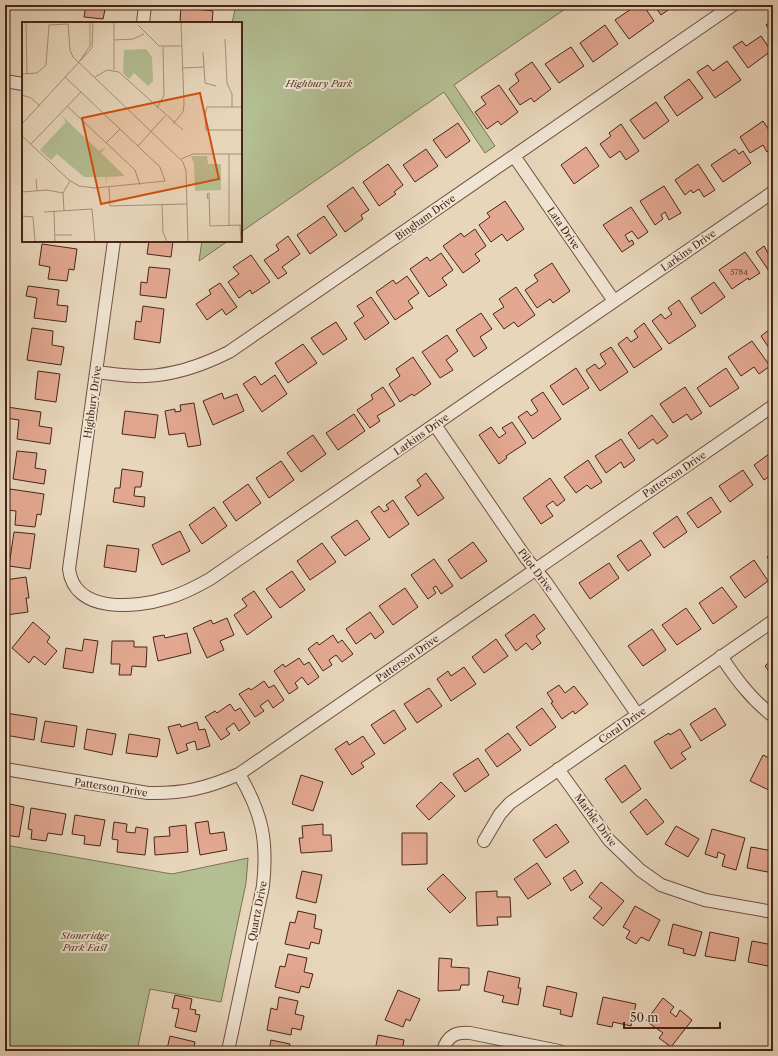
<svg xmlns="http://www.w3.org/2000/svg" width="778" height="1056" font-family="'Libre Caslon Text',serif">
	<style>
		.green { fill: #b3be92; stroke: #7d7255 }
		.building { fill: #e3a891; stroke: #472518 }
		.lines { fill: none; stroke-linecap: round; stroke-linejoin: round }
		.minor-casing { stroke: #6f5141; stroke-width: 14 }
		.minor { stroke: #f0e4d3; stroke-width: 12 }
		.labels { text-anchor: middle; stroke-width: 4; stroke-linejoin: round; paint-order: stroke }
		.number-label { font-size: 8px; fill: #6e4636 }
		.park-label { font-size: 10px; font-style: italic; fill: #5d4430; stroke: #f0e4d3 }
		.street-label { font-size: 10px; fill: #472518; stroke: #f0e4d3 }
		.inset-road { fill: none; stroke: #a88f7a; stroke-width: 1 }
		.view { fill: #d0510e; fill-opacity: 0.15; stroke: #d0510e; stroke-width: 2 }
		.inset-edge { fill: none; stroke: #472518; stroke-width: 2 }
	</style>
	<rect width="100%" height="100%" fill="#e8d6bb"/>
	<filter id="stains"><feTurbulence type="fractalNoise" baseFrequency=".005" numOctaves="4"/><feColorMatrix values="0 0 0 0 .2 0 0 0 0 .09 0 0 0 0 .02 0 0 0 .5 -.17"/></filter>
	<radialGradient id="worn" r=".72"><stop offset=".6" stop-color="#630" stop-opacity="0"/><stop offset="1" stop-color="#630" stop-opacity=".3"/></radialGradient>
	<!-- green -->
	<path class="green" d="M236,5H571L454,85L495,146L485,153L444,92L241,232V23H232Z
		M202,241H228L199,261Z
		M5,845L172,874L248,858L246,883L221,1002L150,989L137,1051H5Z"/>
	<!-- building -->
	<path class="building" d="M86,5H110L109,6L106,5L103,19L84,17Z
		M637,5H643L654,21L629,39L615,20Z
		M654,5H675L661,15Z
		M181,7L213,11L212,23H184V22H180Z
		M773,20V35L766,25Z
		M605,25L618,44L593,62L580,43Z
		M761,36L771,51L748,68L733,47L742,41L746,46Z
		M571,47L584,66L559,83L545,64Z
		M727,61L741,80L715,98L697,72L708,65L713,71Z
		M532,62L551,89L534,102L531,98L520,105L509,89L519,81L515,74Z
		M689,79L703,98L677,116L664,97Z
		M499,85L518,112L501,125L498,121L487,129L475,112L486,104L481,97Z
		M656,102L669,121L644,139L630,120Z
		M763,121L773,136V148L767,152L763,145L750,153L740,137Z
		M458,123L470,141L446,158L433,140Z
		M621,124L639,151L626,160L620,151L610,158L600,144L611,136L609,133Z
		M586,147L599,166L574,184L561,165Z
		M426,149L438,166L415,182L403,165Z
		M735,149L739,154L743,151L751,163L723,182L711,165Z
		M388,164L403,185L394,192L396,194L379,206L363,182Z
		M698,164L715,190L704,197L699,189L693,193L691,190L685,195L675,180Z
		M664,186L681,213L669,220L665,212L661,215L663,219L655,225L640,201Z
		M353,187L369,210L361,215L363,219L345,232L327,206Z
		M505,201L524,229L507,241L502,234L491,242L479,225L490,217L487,213Z
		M631,207L648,232L638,239L632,231L625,235L629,242L632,240L634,244L622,252L603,225Z
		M324,216L337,235L310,254L297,235Z
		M475,229L486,246L475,254L480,261L463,273L443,246L461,233L464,237Z
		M773,234V242L769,236Z
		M288,236L300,254L282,267L287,273L278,279L264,260L279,250L276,245Z
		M149,241H173L171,257L147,254Z
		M42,244L77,249L74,270L69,269L67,281L48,279L50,267L39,265Z
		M764,246L768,253L773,250V273L771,274L756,252Z
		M745,252L760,273L749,280L748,278L732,289L719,270Z
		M441,253L453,270L442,278L447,285L429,297L410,269L427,257L430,261Z
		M251,255L270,282L252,294L250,290L239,298L228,282L239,274L233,267Z
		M552,263L570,291L553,303L550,299L537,308L525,290L538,281L534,275Z
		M149,267L170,269L166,298L140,295L141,282L147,283Z
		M407,276L419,293L408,301L413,308L395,320L376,292L393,280L396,284Z
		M714,282L725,297L701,314L691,298Z
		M220,283L237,307L226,315L222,309L207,320L196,304L211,294L209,290Z
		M28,286L59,290L57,305L68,306L66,322L34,318L37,298L26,296Z
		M516,287L535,315L518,327L514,322L504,329L493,314L504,307L499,299Z
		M371,297L389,323L365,340L354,323L364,316L357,306Z
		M679,300L696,326L669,344L652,321L661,314L665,319L672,314L668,308Z
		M143,306L164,309L160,343L134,339L136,321L141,322Z
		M481,313L492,329L480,337L487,348L474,357L456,330Z
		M336,322L347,339L323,355L311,338Z
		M644,323L662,349L634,368L618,344L627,337L631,342L638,337L634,331Z
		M773,327V354L761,336Z
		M32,328L53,331L52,345L64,347L61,365L27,360Z
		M447,335L458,351L446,360L453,370L440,378L422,352Z
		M752,341L770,366L759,374L754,367L741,376L728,357Z
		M303,344L317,363L288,383L275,363Z
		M611,347L628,372L600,391L586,370L595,364L599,369L606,364L600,354Z
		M413,357L431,384L414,396L412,394L400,402L389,384L400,376L396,369Z
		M576,368L589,388L563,405L550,386Z
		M726,368L739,388L710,407L697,388Z
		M38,371L60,374L56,402L35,399Z
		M275,375L287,394L262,412L243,384L255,376L261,385Z
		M383,387L395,405L377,416L380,421L370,428L357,410L373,399L371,395Z
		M685,387L702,413L691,420L687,414L673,423L660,404Z
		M543,392L561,419L533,439L518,417L527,411L531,416L538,411L531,400Z
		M222,393L224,399L237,394L244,411L213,425L203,401Z
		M194,403L201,445L188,447L185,433L169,435L165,411L175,409V412L181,411L180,405Z
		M7,407L41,412L39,426L52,428L50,444L17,439L19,420L6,418Z
		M125,411L158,415L155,438L122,434Z
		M354,414L365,431L338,450L326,433Z
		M652,415L668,436L657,444L653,439L639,449L628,433Z
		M512,422L526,443L506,456L507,458L499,464L479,435L491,427L499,438L506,433L502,428Z
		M313,435L326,454L301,472L287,453Z
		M621,439L635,460L624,468L621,462L606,473L595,456Z
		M17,451L37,453L35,468L46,470L44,484L13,479Z
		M773,451V474L764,480L754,465Z
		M588,460L602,482L591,489L587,485L576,493L564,477Z
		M281,461L294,480L269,498L256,478Z
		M122,469L143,472L141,487H135L134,496L145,497L144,507L113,502L115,488H120Z
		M743,470L753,485L730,502L719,486Z
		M426,473L444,498L418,516L405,497L421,486L417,480Z
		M550,478L565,500L557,506L553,501L546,506L553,516L541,524L523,498Z
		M248,484L261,503L236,521L223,502Z
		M10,489L44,494L41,515L37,514L35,527L15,525L16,511L7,510Z
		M711,497L721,512L698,528L687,513Z
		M393,500L409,524L389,538L371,512L379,506L384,512L389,509L386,505Z
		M214,507L227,526L202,544L189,525Z
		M677,516L687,532L664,548L653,533Z
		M357,520L370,539L345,556L331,537Z
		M180,531L190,551L162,565L152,545Z
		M14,532L35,534L30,569L9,566Z
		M641,540L651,555L628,571L617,556Z
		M473,542L487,561L461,579L448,560Z
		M322,543L336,562L310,580L297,561Z
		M107,545L139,549L136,572L104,567Z
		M773,553V566L767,557Z
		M434,559L453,586L441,594L436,586L433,588L436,593L428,599L411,575Z
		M754,560L768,581L745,598L730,577Z
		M609,563L619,578L590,599L579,583Z
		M292,571L305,590L280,608L266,589Z
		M26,577L29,598H26L28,612L6,615L5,580Z
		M722,587L737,607L713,624L699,603Z
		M405,588L418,607L393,625L379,606Z
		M254,591L272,617L247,635L234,615L247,606L242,599Z
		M686,608L701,629L677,645L662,625Z
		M370,612L384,632L375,639L371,633L356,644L346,629Z
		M534,614L545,629L536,636L541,643L532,650L526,643L516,651L505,635Z
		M227,618L234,635L220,641L224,650L207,658L193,628L211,620L213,624Z
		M33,622L50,637L47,642L57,651L45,665L34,656L29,663L12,648Z
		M652,629L666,650L643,666L628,646Z
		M187,633L191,653L158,661L153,637L164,635L165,638Z
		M333,635L338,643L342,640L353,654L342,662L336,655L329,660L332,665L323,671L308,649L317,642L319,645Z
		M84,639L98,641L93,673L63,668L66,648L82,651Z
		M496,639L508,656L484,673L472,657Z
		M112,641H134V647H147L146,667L132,666L131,675H119L120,664H111Z
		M299,658L304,665L309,662L319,677L308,685L302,677L295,683L298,688L289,694L274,671L283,664L285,667Z
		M773,659V677L765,666Z
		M464,667L476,684L451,701L437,679L448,671L451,676Z
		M264,681L269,688L274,685L284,700L273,708L268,700L260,706L264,711L255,717L239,694L249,688L251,690Z
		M559,685L565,693L574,686L588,704L575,714L573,711L562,719L551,703L553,702L547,693Z
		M429,688L442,706L417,723L404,704Z
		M230,704L235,711L240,708L250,723L239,731L234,723L226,729L230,734L221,740L205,717L215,711L217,713Z
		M542,708L556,727L530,746L516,727Z
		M715,708L726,725L701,741L690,724Z
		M394,710L406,729L384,744L371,725Z
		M6,713L37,718L34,740L5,735Z
		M45,721L77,726L74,747L41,742Z
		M197,722L199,730L205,729L210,746L197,750L195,741L186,744L188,750L177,754L168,727L180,724L181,727Z
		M87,729L116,734L112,755L84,749Z
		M680,729L691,747L681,753L686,759L671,769L654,742L669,733L670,735Z
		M508,733L521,750L497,767L485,750Z
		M129,734L160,739L157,757L126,753Z
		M363,736L375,754L361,763L364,767L352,775L335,749L347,741L349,745Z
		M763,755L773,760V792L750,781Z
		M478,758L489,775L465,792L453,774Z
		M625,765L641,789L622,803L605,779Z
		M301,775L323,782L313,811L292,804Z
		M441,782L455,796L429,820L416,806Z
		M646,799L664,822L647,835L630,812Z
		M5,803L24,807L19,837L5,835Z
		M31,808L66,814L62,835L48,833L46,841L31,839L32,830L28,829Z
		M75,815L105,820L100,846L84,844L85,836L72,834Z
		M208,821L210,834L224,832L227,850L200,855L195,823Z
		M114,822L127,824L126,832L135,833L136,827L148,829L145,855L117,852L118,840L112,839Z
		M323,824V835H331L332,851L301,853L299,838H303L302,826Z
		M556,824L569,842L546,858L533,840Z
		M186,825L188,852L155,855L154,837L170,836L169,827Z
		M676,826L699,839L688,857L665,844Z
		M712,829L745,838L736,870L722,866L725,855L718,852L717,858L705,854Z
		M402,833H427V864L402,865Z
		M751,847L773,851V873L747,868Z
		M537,863L551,884L528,899L514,879Z
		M575,870L583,883L571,891L563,878Z
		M302,871L322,875L316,903L296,898Z
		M443,874L466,898L450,913L427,889Z
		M601,882L624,901L603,926L593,918L602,908L589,897Z
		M497,891V897H510L511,917H497L498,925L477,926L476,892Z
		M635,906L660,920L649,941L641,937L636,944L626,938L630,931L623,927Z
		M298,911L316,915L314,928L322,930L319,944L311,942L309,949L285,944L290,922L295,923Z
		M673,924L702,932L695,956L683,953L684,949L668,945Z
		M710,932L739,938L735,961L705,956Z
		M752,941L773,945V967L748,962Z
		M288,954L307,958L304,972L313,974L309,988L301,986L299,993L275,987L280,966L285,967Z
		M439,958L452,959L451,967L469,968V985H461L460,990L438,991Z
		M488,971L520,978L518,988H521L518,1005L502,1002L504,996L484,991Z
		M547,986L577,993L572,1017L560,1014L561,1010L543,1006Z
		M398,990L420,999L410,1021L406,1019L403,1027L385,1020Z
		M175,995L192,999L190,1009L196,1010L195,1014L200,1015L196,1032L175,1027L179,1009L172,1008Z
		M279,997L298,1001L295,1014L304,1016L301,1030L292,1028L291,1035L267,1030L271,1008L277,1010Z
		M603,997L636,1004L631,1026L613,1022L612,1027L597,1024Z
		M663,998L674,1007L670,1012L676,1017L680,1010L692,1020L671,1047L659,1038L663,1033L646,1021Z
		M378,1035L404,1040L402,1051H375Z
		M170,1036L195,1042L193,1051H175L167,1049Z
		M271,1040L290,1044L288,1051H269Z"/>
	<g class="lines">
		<defs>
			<path id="minor" d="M143,23L145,5
				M5,81L23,84
				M514,156L614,301
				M114,241L69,569C74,614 136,608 168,598C183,594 196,587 210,579L773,192
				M96,372C113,374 130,377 146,376C176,375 203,365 229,352L733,5
				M435,425L526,558L545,581L637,714
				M721,656C736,679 751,699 773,716
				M5,769L148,793C182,794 208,788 239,774L773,406
				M558,769L609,840L640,870L661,885L705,900L773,912
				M484,841L500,814L510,803L773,621
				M228,1051L263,886C268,840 262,813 239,774
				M443,1051C447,1036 455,1032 470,1033L559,1051"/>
		</defs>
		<!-- minor casing -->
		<use href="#minor" class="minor-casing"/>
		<!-- minor -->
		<use href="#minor" class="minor"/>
	</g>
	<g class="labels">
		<!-- number labels -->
		<g class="number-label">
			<text x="739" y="275">5784</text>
		</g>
		<!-- park labels -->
		<g class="park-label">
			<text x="319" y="87">Highbury Park</text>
			<text x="85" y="939">Stoneridge<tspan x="85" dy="12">Park East</tspan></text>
		</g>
		<!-- street labels -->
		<g class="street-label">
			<text transform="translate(425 217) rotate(-35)" y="4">Bingham Drive</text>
			<text transform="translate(564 228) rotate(55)" y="4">Lata Drive</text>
			<text transform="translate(688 250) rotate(-35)" y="4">Larkins Drive</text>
			<text transform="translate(92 402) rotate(-82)" y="4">Highbury Drive</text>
			<text transform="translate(421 434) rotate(-35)" y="4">Larkins Drive</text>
			<text transform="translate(674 474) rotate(-34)" y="4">Patterson Drive</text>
			<text transform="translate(536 570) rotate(53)" y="4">Pilot Drive</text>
			<text transform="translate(407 658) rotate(-35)" y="4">Patterson Drive</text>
			<text transform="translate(622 725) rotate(-35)" y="4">Coral Drive</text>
			<text transform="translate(111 787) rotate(9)" y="4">Patterson Drive</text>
			<text transform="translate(596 820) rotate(53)" y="4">Marble Drive</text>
			<text transform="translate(257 911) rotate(-79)" y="4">Quartz Drive</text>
		</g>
	</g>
	<!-- overview -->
	<g transform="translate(22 22)">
		<rect width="220" height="220" fill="#e8d6bb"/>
		<path d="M124,27L130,35L131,59L126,64L112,51L107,57L101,51L102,28ZM39,93L77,129L84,125L79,131L103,154L85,155L84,163V155H62L35,132L29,138L18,128L44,100ZM169,134H185L186,142H199V168L173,169L172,142Z" fill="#b3be92"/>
		<path class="inset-road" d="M4,0L5,52M68,0V24L57,40L70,26L71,0M116,3L137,24H160M203,17L205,61L210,72V85M92,18L111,17L122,12M181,30L183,61L194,64M161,46L182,45M92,48V0M0,52L15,51L24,43L27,3L46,2L48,28L51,35L161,140L164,149L166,220M73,55L85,48L97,50L161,108M0,73L9,76L18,84M45,84L113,148L118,163M220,85H185L183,93L184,108H220M135,86L142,73L141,25M0,102L57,40M151,102L161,90L162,82L159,0M0,114L47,158L57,164L73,166L143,159L138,145L43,55M84,121L98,107M9,122L59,70M116,124L143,94M207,132V204M159,137L171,132H220M14,157L15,169M87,165L88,184L165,182M0,170L25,168L41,171M186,177L185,172L187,171L188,204L220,203M140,182L141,210L145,220M32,189L33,220M42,189L41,171L48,159M22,190L70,187L73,220M0,194L11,195L13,220M218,203L219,220M33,213H50"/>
		<path class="view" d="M178,71L197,157L79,182L60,96Z"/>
		<rect width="220" height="220" class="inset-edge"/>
	</g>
	<!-- margin -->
	<rect width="778" height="1056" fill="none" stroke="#e8d6bb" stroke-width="20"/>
	<rect x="6" y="6" width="766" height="1044" fill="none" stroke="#472518" stroke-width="2"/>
	<rect x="10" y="10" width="758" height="1036" fill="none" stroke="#472518"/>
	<!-- scale -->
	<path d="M624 1022v6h96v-6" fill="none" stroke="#472518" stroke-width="2"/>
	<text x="630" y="1022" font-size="12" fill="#472518" stroke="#f0e4d3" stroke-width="3" paint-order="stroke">50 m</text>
	<rect width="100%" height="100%" filter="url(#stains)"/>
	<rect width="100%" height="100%" fill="url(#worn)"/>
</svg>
